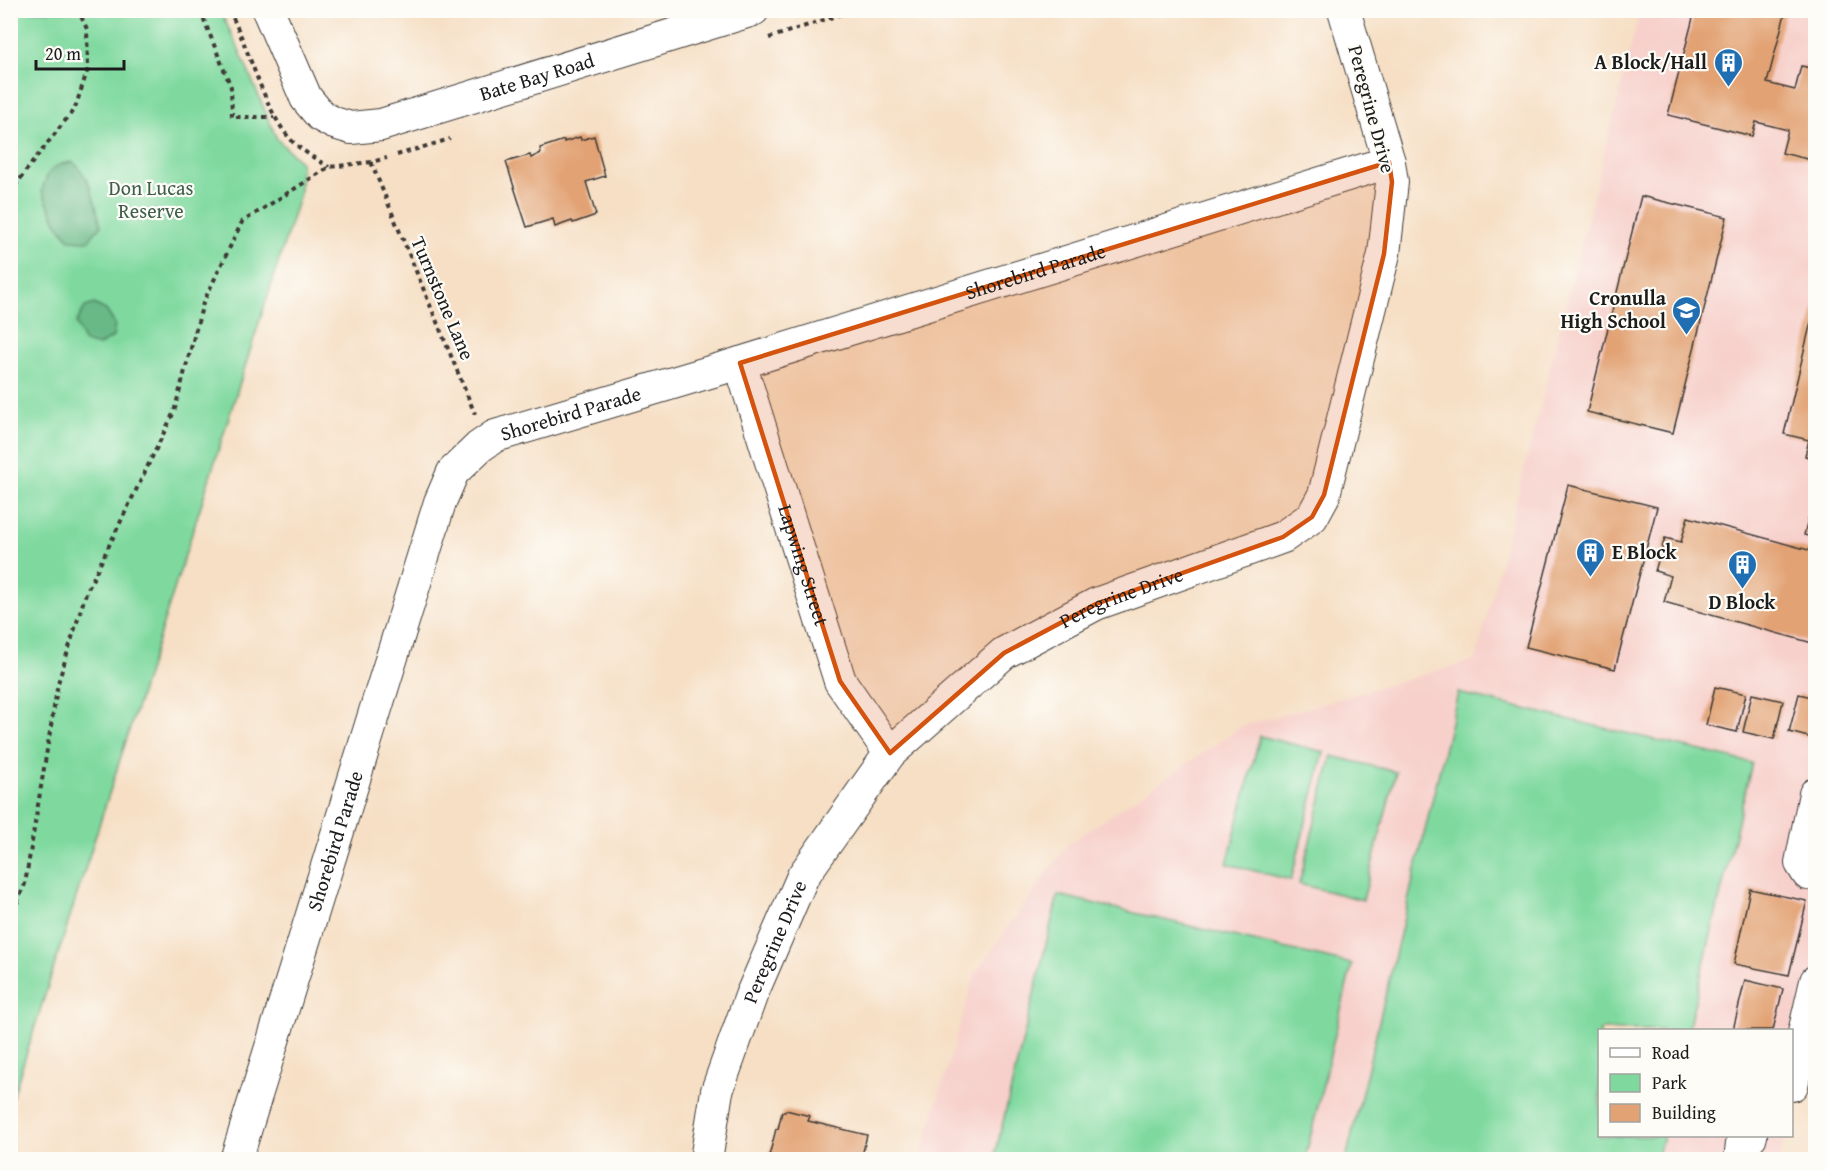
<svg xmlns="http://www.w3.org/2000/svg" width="1826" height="1170" font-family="'Gentium Book Plus',serif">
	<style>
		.built { fill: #f7d0cb }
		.green { fill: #7fd99f; stroke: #4e7a5e; stroke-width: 1.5 }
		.forest { fill: #67b986; stroke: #426a51; stroke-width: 1.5 }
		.building { fill: #e2a273 }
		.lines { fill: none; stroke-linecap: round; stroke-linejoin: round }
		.minor-casing { stroke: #3d3935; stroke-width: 34 }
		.path { stroke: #3d3935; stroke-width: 4; stroke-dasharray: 4.5 4.5; stroke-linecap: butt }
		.minor { stroke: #fff; stroke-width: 32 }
		.marked { fill: #d4530e; fill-opacity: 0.2; stroke: #d4530e; stroke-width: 4.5; stroke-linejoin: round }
		.labels { text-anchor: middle; stroke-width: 4.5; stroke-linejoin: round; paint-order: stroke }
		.poi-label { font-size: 20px; font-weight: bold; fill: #1c1c1c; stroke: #fdfcf7; text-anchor: end }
		.street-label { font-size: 20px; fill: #1c1c1c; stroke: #fdfcf7 }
		.park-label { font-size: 20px; fill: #3f5e4a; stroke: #fdfcf7 }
	</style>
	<rect width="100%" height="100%" fill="#fdfcf7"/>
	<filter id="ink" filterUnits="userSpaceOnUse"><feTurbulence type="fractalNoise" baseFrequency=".0167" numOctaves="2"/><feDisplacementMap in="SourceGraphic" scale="12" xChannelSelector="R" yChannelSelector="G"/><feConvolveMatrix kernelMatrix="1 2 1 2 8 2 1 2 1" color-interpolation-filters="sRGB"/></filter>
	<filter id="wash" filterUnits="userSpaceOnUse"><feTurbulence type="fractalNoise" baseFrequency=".008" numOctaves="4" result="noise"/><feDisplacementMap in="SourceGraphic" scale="24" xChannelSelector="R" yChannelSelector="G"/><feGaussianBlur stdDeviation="1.35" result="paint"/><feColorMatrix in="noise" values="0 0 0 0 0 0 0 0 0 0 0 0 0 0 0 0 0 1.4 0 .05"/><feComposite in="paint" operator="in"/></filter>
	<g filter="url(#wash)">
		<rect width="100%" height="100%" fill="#f6dfc5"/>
		<!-- built -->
		<path class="built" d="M1640,11H1815V1021L1792,1112V1030H1600V1136H1785L1779,1159L920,1160L975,974L1067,845L1243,726L1476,660Z"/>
		<!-- green -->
		<path class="green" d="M10,11H220L237,45L277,139L301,162L300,194L11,1102Z
			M1458,693L1752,763L1688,1030H1600V1136H1663L1657,1159H1346Z
			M1260,736L1324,752L1291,880L1227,864Z
			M1332,756L1396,772L1363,900L1299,884Z
			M1058,895L1352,964L1305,1159H994Z"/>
		<!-- forest -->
		<path class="forest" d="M73,162C91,177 95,203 101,226L88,241L70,240L56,222L42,191C47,171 52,164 73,162Z
			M94,304L106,310L115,324L113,337L98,346L84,342L76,323L85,307Z"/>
		<g id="blocks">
			<!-- building -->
			<path class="building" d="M1695,10H1786L1767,83L1795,90L1801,66L1816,69V161L1782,153L1788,130L1756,122L1752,136L1668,115Z
				M594,136L605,176L586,182L596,215L573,223L572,221L555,227L553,219L527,227L506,162L530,155L531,158L541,153L540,148L564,140V142L580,137L581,140Z
				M1641,196L1727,217L1673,433L1587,412Z
				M1815,305H1816V459L1805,456L1809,440L1784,434Z
				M1568,485L1657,507L1615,669L1526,647Z
				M1815,493L1816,494V538L1804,535Z
				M1688,517L1816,552V644L1664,602L1671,576L1655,571L1665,538L1681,542Z
				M1715,687L1746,694L1737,732L1706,725Z
				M1752,694L1783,701L1774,739L1743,732Z
				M1799,694L1816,698V739L1789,732Z
				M1750,889L1807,901L1789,975L1734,964Z
				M1745,980L1783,989L1773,1030H1733Z
				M786,1110L810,1116L808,1121L867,1135L861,1160H768L776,1129H778L782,1112H785Z"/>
		</g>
	</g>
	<g filter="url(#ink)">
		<use href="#blocks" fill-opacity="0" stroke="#3d3935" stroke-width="1.5"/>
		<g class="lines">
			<defs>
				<g id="minor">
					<path id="s1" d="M268,10L306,98L321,116L334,123L351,128L381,125L753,10"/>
					<path id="s2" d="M740,363L840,681L890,753"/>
					<path d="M1815,794L1801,863L1808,874L1816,875"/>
					<path d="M1792,1085L1816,981"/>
					<path id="s3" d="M236,1160L440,502L453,472L479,447L495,436L740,363L1389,162"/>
					<path id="s4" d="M706,1160L717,1091L751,996L803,876L890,753L1004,653L1096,604L1283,537L1312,517L1324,495L1384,254L1392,182L1389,162L1344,10"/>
					<path d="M1740,1160L1742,1143L1751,1136"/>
				</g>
			</defs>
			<!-- minor casing -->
			<use href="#minor" class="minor-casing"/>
			<!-- path -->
			<path class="path" d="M200,10L231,87L232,117H274
				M229,10C250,50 263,108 291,140C302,151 316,159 329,167
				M769,38L854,10
				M397,155L450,139
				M371,162L475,414
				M10,194L25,172L75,108L88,69L87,29L78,10
				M10,920L25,884L58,683L86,593L174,412L203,303L242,222L329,167L371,162L387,158"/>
			<!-- minor -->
			<use href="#minor" class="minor"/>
		</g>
	</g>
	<!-- marked area -->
	<path class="marked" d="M1389,162L1392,182L1384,254L1324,495L1312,517L1283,537L1096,604L1004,653L890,753L840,681L740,363Z"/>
	<!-- icons -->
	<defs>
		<symbol id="building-pin" viewBox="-11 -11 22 30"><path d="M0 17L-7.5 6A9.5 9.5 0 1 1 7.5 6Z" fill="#1f6fb2" stroke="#fdfcf7"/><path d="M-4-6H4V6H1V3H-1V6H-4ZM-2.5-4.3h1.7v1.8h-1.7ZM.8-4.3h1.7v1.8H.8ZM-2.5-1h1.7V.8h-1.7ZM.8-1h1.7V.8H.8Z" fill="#fff"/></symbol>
		<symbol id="school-pin" viewBox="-11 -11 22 30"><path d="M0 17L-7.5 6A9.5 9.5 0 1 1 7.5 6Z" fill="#1f6fb2" stroke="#fdfcf7"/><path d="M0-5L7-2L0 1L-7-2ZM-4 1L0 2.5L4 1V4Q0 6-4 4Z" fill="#fff"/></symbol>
	</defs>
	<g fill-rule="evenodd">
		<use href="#building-pin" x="1712" y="46" width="33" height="45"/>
		<use href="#school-pin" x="1670" y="294" width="33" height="45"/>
		<use href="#building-pin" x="1574" y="536" width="33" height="45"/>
		<use href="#building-pin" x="1726" y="548" width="33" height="45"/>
	</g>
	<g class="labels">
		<!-- poi labels -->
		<g class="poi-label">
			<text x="1707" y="69">A Block/Hall</text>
			<text x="1666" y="305">Cronulla<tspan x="1666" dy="23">High School</tspan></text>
			<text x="1612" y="559" text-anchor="start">E Block</text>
			<text x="1742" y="609" text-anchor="middle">D Block</text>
		</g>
		<!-- street labels -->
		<g class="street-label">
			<text dy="7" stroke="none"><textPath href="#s1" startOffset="345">Bate Bay Road</textPath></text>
			<text transform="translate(1372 109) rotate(75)" y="7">Peregrine Drive</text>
			<text dy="7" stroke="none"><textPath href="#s3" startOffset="1342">Shorebird Parade</textPath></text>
			<text transform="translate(443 298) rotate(67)" y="7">Turnstone Lane</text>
			<text dy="7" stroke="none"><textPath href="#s3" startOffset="856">Shorebird Parade</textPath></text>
			<text dy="7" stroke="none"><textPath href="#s2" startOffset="212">Lapwing Street</textPath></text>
			<text dy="7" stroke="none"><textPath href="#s4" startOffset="734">Peregrine Drive</textPath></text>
			<text dy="7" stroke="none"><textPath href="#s3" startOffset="334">Shorebird Parade</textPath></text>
			<text dy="7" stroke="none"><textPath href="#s4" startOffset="230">Peregrine Drive</textPath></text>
		</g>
		<!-- park labels -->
		<g class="park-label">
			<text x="151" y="195">Don Lucas<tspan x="151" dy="23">Reserve</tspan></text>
		</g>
	</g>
	<!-- margin -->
	<rect width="1826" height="1170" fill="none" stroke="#fdfcf7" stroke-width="36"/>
	<!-- legend -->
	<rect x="1598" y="1029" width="195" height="108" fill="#fdfcf7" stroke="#a3a29f" stroke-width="1.5"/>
	<rect x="1610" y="1048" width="30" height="9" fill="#ffffff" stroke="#a3a29f" stroke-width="1.5"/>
	<text x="1652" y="1059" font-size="18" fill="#1c1c1c">Road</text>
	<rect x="1610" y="1074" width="30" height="18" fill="#7fd99f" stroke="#a3a29f" stroke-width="1.5"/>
	<text x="1652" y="1089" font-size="18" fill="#1c1c1c">Park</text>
	<rect x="1610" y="1104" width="30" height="18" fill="#e2a273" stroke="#a3a29f" stroke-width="1.5"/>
	<text x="1652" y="1119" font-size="18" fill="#1c1c1c">Building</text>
	<!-- scale -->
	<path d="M36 60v9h88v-9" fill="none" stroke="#1c1c1c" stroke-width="3"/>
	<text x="45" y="60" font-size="18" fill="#1c1c1c" stroke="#fdfcf7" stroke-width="4.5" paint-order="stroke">20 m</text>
</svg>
